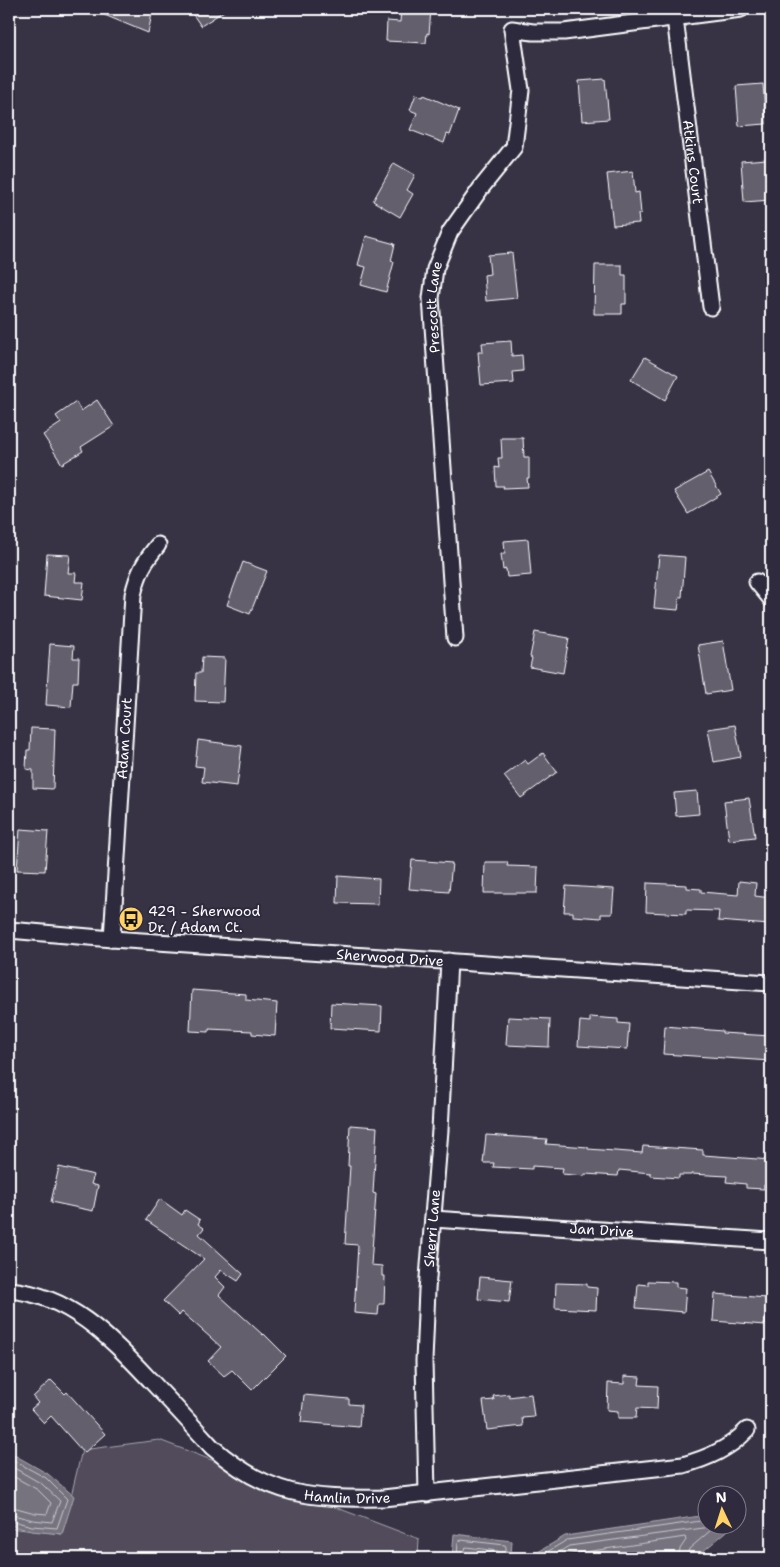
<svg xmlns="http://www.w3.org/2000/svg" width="780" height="1567" font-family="'Shantell Sans',sans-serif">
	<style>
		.green { fill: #514c5c; stroke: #a8a6ae }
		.water { fill: #76737f; stroke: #adabb2 }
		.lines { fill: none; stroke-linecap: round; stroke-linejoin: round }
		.shore { stroke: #c8c7cc; stroke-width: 1 }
		.building { fill: #635f6d; stroke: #fff }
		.minor-casing { stroke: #fff; stroke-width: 19 }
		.minor { stroke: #2f2a3d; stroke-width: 15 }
		.labels { text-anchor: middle; stroke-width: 4; stroke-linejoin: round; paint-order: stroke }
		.street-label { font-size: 14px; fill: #fff; stroke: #2f2a3d }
		.poi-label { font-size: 14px; fill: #fff; stroke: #2f2a3d; text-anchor: start }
	</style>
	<rect width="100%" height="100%" fill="#373345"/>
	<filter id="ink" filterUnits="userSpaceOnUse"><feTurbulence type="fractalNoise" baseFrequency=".02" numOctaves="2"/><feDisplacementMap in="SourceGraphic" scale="10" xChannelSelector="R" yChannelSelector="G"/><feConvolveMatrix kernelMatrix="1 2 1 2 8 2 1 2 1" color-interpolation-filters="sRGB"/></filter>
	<g filter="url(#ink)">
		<!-- green -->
		<path class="green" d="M159,1440L419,1539L418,1558H9V1528L62,1534L82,1450Z"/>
		<!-- water -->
		<path class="water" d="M9,1452L48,1474L74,1496L62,1534L31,1531L9,1525Z
			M707,1515L708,1524L732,1525L726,1532L695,1558H528L565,1536Z
			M454,1534L512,1541L511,1558H452Z"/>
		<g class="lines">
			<!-- shore -->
			<path class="shore" d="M9,1458L46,1478L67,1499L57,1528L32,1526L9,1520
				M9,1465L42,1484L60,1501L52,1522L33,1520L9,1514
				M9,1474L38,1490L51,1503L47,1514L35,1513L9,1506
				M457,1558L458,1542L461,1540L505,1545L506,1547V1558
				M463,1558L464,1549L466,1547L498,1551L500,1558
				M537,1558L567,1540L708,1520
				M549,1558L569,1546L711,1527V1530L689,1549L686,1558
				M564,1558L572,1554L685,1537L686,1540L680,1549L678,1558"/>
		</g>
		<!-- building -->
		<path class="building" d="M90,9H153L148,33Z
			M189,9H227L201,26Z
			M401,9H431L429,34L427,33L426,43L386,41L387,21L400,22Z
			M605,79L609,119L582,121L579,81Z
			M763,84L766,124L739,126L736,86Z
			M416,94L423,97L424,95L459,110L450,135L447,134L444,143L410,130L417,113L410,110Z
			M767,159L771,200L744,202L741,161Z
			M394,163L415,175L407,190L413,194L400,217L373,201Z
			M633,171L635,193L639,192L641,214H638L639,223L613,225L607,174Z
			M366,236L395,244L391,261L394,262L386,292L361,285L366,267L358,265Z
			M512,253L517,298L486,301L484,275L490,274L488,255Z
			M595,265H622V275H626V304H622V314H594Z
			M511,341L512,356L522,355L523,371L513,372L514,383L481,385L478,352H483L482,343Z
			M645,357L678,376L665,400L631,380Z
			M97,400L114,426L81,447L83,451L62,464L43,435L61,423L56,416L76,402L81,411Z
			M501,438H523L524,457H529V478H527L528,487L503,488L504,486H496L495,467L499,468L498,458H502Z
			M708,472L721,494L688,514L674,491Z
			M528,539L531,575L507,577L506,569L503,570L501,554H505L504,541Z
			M47,554L70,555L68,573H76L75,582H84L82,600L44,596Z
			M659,555L685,557L682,597H680L678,610L654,608Z
			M243,562L267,571L250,614L227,605Z
			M535,632L569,638L563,673L530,667L532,658L530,657Z
			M723,641L731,690L706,694L698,645Z
			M50,644L74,646L73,658H79L78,682H73L71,707L46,705Z
			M202,657L225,658L223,702L195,701L196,673H201Z
			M735,725L741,757L714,762L708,729Z
			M31,728L55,729L53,789L33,788V770L26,769L27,750H30Z
			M198,740L242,746L237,786L202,782L204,767L195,766Z
			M543,753L557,772L521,798L504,776L525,760L528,764Z
			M697,791L699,814L676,816L674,793Z
			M749,798L755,837L729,840L724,801Z
			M20,829L48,831L45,871L17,870Z
			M412,860L452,863L449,892L409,889Z
			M485,862H508L507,866L538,867L537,893H484Z
			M338,876L379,879L378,904L337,903Z
			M739,881L756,883L755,896L771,898L770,925L718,921L719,911L686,910V914L646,912L647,883L687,885V888L701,889V892L738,895Z
			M566,886L614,889L612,914H601V918L573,916V912H564Z
			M192,990L246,994V1000L277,1003L275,1036L252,1034V1031L209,1029V1032L190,1031Z
			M331,1003L382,1006L381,1031L330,1028Z
			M508,1017L550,1019L549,1047L506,1045Z
			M590,1017L618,1019V1023L629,1024L627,1049L578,1046L580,1021L590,1022Z
			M665,1026L722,1031V1033L771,1036V1061L663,1054Z
			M350,1125L377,1127L373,1193L376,1194L371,1265L382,1266V1276H385L384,1304H379L378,1315L354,1313L358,1245L345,1244L350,1166H348Z
			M486,1135L547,1139L546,1144L588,1147V1149L642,1153L643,1146L703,1150V1155L771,1160V1185H764V1189L746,1188V1184L726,1182L727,1176L691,1174V1175H679V1178L651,1176V1173L619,1170L618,1176L585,1174V1176L562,1174L563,1168L532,1166V1169L493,1167L494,1163H483Z
			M59,1167L94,1175L91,1184L98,1186L93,1211L51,1202Z
			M160,1199L182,1215L185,1210L200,1220L198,1224L204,1228L199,1234L243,1274L238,1281L221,1270L215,1277L225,1287L219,1295L263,1335L264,1334L286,1356L252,1390L232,1370L224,1376L208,1361L221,1347L182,1312L179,1316L163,1301L204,1259L146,1220Z
			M480,1277L512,1280L509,1302L478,1299Z
			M648,1281L676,1282V1287L686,1288L684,1312L636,1308L638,1284L648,1285Z
			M556,1283L587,1284V1287L597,1288L596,1310L555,1308Z
			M715,1294L767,1298L765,1325L713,1321Z
			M624,1376L640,1377L639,1385L658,1386L657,1409L637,1408L636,1418H618V1411L607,1410L608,1383L624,1384Z
			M51,1380L65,1394L67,1392L105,1434L84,1453L51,1416L44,1423L31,1409L38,1403L33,1397Z
			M509,1394V1397L531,1394L534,1417L522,1418L523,1426L487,1430L483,1401L494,1400L493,1396Z
			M304,1395L349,1399V1404L361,1405L359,1427L301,1422Z"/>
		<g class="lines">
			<defs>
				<g id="minor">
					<path id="s1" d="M675,18L711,307"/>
					<path d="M757,582L771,599"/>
					<path id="s2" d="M455,638L431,298L435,269L450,232L481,188L514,147L521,90L512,29L533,32H564L741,9"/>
					<path id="s3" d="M9,930L112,939L771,983"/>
					<path id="s4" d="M112,939L133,595C138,573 144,562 158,545"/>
					<path id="s5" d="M433,1219L771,1241"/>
					<path id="s6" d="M9,1290C70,1295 110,1338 150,1380C171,1402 192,1425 212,1447C269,1497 310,1499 383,1498L683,1465C708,1458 729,1449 747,1430"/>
					<path id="s7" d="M427,1494L424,1361L427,1290L440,1130L449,961"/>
				</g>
			</defs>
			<!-- minor casing -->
			<use href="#minor" class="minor-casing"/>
			<!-- minor -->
			<use href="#minor" class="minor"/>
		</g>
	</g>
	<!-- icons -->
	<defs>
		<symbol id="bus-disc" viewBox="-11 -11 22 22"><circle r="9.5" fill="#ffd166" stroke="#2f2a3d"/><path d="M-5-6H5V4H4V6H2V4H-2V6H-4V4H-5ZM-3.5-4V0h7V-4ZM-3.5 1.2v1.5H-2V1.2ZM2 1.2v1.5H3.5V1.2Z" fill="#111"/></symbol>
	</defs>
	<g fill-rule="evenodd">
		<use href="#bus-disc" x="117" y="905" width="28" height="28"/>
	</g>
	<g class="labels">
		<!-- street labels -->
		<g class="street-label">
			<text dy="5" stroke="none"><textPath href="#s1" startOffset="145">Atkins Court</textPath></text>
			<text dy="5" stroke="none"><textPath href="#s2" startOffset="332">Prescott Lane</textPath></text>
			<text dy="5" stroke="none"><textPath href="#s4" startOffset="201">Adam Court</textPath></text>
			<text dy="5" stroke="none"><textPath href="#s3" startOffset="382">Sherwood Drive</textPath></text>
			<text dy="5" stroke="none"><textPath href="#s7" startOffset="266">Sherri Lane</textPath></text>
			<text dy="5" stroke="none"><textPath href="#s5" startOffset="169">Jan Drive</textPath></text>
			<text dy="5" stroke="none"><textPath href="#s6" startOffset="411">Hamlin Drive</textPath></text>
		</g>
		<!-- poi labels -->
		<g class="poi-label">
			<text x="148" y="916">429 - Sherwood<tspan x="148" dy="16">Dr. / Adam Ct.</tspan></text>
		</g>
	</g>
	<!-- margin -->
	<rect width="780" height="1567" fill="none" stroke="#2f2a3d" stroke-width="30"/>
	<rect x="15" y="15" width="750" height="1537" fill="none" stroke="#fff" stroke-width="2" filter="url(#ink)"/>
	<!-- north arrow -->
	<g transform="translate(722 1510) rotate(356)"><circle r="24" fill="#2f2a3d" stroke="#827f8b"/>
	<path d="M0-4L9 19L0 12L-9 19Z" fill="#ffd166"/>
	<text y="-8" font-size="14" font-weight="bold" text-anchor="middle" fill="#ffffff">N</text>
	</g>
</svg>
